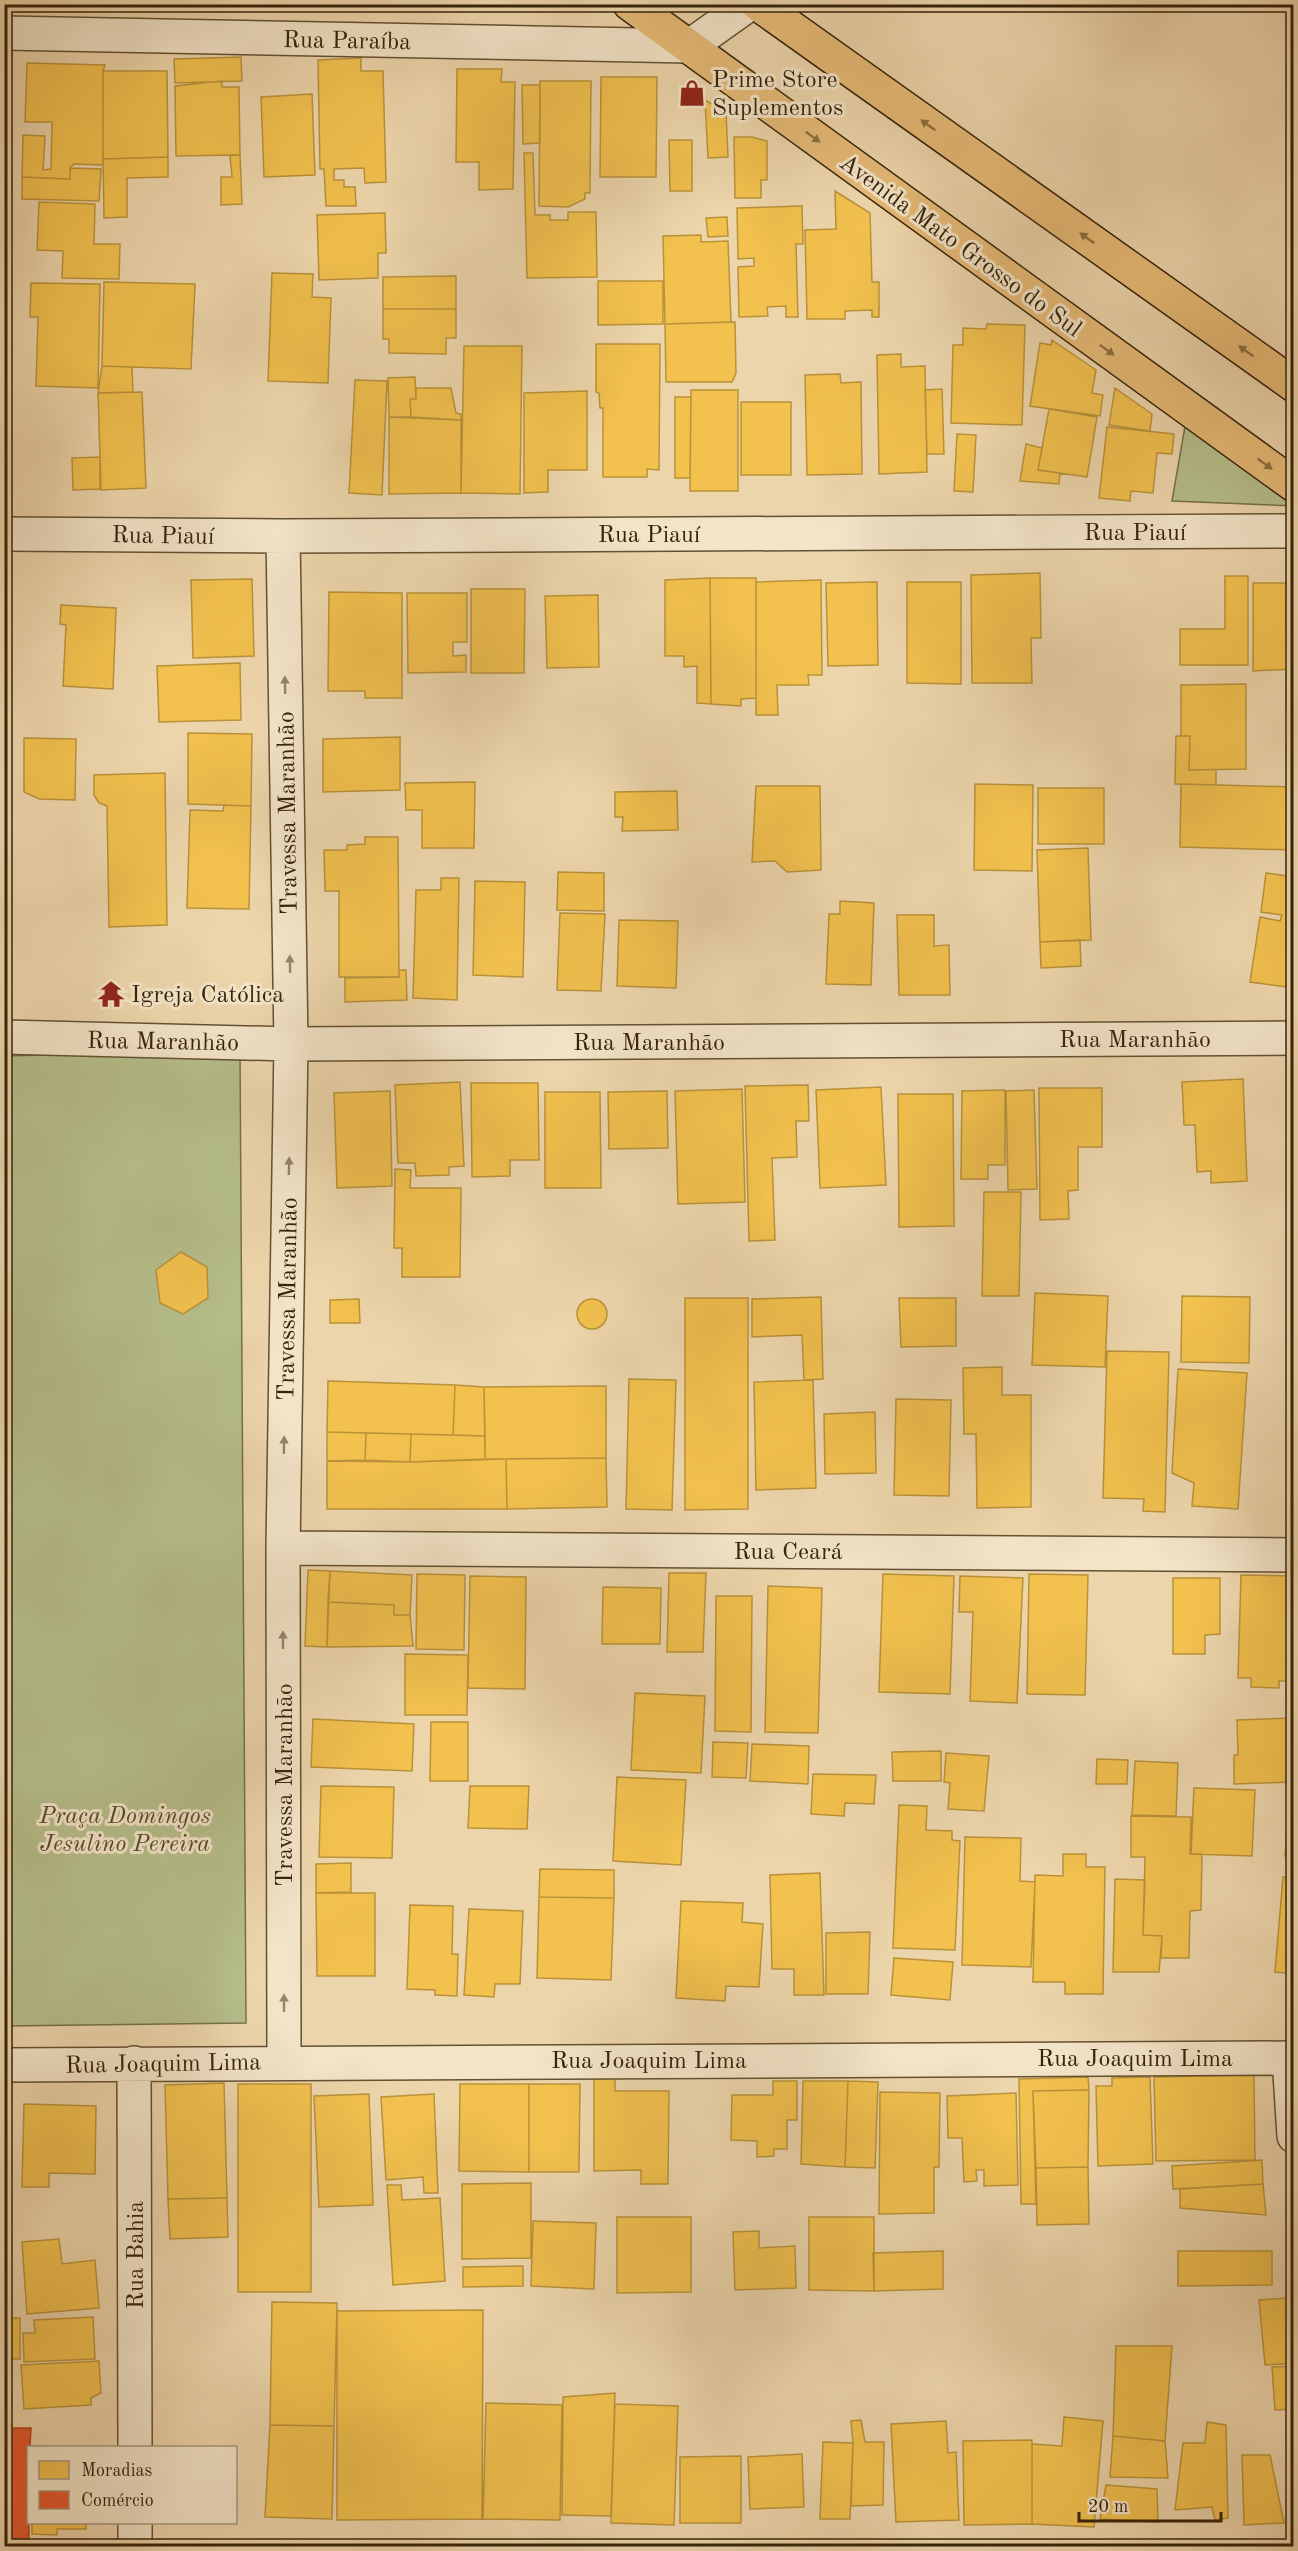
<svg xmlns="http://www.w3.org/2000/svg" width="1298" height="2551" font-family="'Old Standard TT',serif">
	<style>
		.green { fill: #b5be8b; stroke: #75704a; stroke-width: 1.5 }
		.homes { fill: #f2c14e; stroke: #b9923a; stroke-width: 1.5 }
		.shops { fill: #e4572e; stroke: #b04723; stroke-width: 1.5 }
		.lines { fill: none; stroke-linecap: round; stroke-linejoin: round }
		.minor-casing { stroke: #635032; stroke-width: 36 }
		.major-casing { stroke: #35230a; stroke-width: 36 }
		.minor { stroke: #f3e4c8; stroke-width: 33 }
		.major { stroke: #e6ba76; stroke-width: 33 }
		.oneway { fill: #8e6e40 }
		.oneway2 { fill: #948469 }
		.labels { text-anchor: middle; stroke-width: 6; stroke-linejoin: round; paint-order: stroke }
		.street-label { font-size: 24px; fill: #35230a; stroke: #f3e4c8 }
		.poi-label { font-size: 24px; fill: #35230a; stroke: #f3e4c8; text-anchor: start }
		.park-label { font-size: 24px; font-style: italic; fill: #554a2a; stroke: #f3e4c8 }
	</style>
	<rect width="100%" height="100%" fill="#edd5ab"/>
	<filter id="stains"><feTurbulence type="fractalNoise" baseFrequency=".00333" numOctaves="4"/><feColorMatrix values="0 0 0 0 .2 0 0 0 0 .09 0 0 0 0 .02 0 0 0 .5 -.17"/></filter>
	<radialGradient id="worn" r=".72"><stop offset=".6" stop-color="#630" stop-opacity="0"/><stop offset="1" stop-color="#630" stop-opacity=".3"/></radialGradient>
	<!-- green -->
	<path class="green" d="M1185,426L1293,498L1294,506L1172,501Z
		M240,1050L246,2023L5,2026L4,1056Z"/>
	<!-- homes -->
	<path class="homes" d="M241,57L242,81L175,83L174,59Z
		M361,58V71H383L386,182L365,183L364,168L334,169V180H344V187H355L356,206H326L324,169H320L318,60Z
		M27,63L105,65L103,71V165L74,164L70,168V179L22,177L23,135L45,136L43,170L51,169L52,122H25Z
		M457,69H502L501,82H515L513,189L479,190V162H456Z
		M103,71H167L168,157L103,159Z
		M601,77H657L656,177H600Z
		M222,81V87H239L240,155L176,156L175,86Z
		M540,81H591L590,193H585V199L568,207L539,206Z
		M522,85H540V143L523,144Z
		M312,94L315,175L264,177L261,97Z
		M705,100L726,112L728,157L708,158Z
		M734,137H752L767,141V180H761V198H735Z
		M669,140H692V191H670Z
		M524,153H533L535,215H550V220H568V212H596L597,277L527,278Z
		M230,155H240L242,204L221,205V177H232Z
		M168,157V177L127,178V217L104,218L103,159Z
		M70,168L101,169L99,201L22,199V177L70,179Z
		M835,191L870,213L872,282H879V317H872V310L845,311V319H807L805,230L836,229Z
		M39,202L95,204L94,244H120L119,279L62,278L63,251L37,250Z
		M802,206L803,244H796L798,317H786V306L767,307L768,316L739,317L738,267L754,266V258L738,259L737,208Z
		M385,213L386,253H378V278L319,280L317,215Z
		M727,217L728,236L708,237L706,218Z
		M701,235V242L728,241L731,322L665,324L663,236Z
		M272,273L313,274L312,297L331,298L328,383L268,381Z
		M456,276V309H383V277Z
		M598,281H663V324L598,325Z
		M104,282L195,284L191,369L102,366Z
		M31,283L100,284L98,388L36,386L38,317H30Z
		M383,309H456V338H446V354L389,353V339H383Z
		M735,322L736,373L732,382H666L665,324Z
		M987,324L1025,325L1022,425L951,423L953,345H963V328L986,329Z
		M1052,340L1096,370L1092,393L1103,395L1100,416L1030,406L1040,343L1051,345Z
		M596,344H660L659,470L647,469V477H603V408H600L599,393L596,392Z
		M464,346H522L520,494L461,493Z
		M901,354V367L925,366L927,472L879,474L877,355Z
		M102,366L132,367L133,392L98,393Z
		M840,374L841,383L861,382L862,474L807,475L805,375Z
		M415,377L416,399H410L411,417H389L388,378Z
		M355,380L387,381L382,495L349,493Z
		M416,388H451L456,413L461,414V420L411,417L410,399H416Z
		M1115,388L1152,414L1150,431L1109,425Z
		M942,389L944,454H927L925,390Z
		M691,390H738V491H690Z
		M587,391V470H548V492L524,493V393Z
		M142,392L146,488L101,490L98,393Z
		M675,397H691L690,478H675Z
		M741,402H791V475H741Z
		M1049,409L1097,417L1087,477L1038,470Z
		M389,417L461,420V493L389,494Z
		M1107,427L1174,434L1172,454L1157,453L1153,493L1131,491L1130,501L1099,498Z
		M957,434L976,435L973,492L954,491Z
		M1026,444L1042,448L1038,470L1060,473L1059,484L1020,481Z
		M100,457V489L73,490L72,458Z
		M1040,573L1041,638H1031L1032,683H972L971,575Z
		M1225,576H1248V665H1180V629H1225Z
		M710,578L711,704L697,703V666L684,667V656H665V580Z
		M710,578H756V698L741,699V706L711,704Z
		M252,579L254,656L193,658L191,580Z
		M821,580L822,675H808L809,685H777L778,715H756V582Z
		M877,582L878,665L828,666L826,583Z
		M907,582H961V684L907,683Z
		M1253,583H1294V669L1253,671Z
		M471,589H525L524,673H471Z
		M329,592L402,593V698H365V691H328Z
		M407,593H467V642H453V656L466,655V672L408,673Z
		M598,595L599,667L547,668L545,596Z
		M61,605L116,608L113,689L63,686L66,625L60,624Z
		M240,663L241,720L159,722L157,666Z
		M1246,684V769L1189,770L1190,736H1181V685Z
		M188,733L252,734L251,806L188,804Z
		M1176,736H1190L1189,770H1216V785L1175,784Z
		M400,737V790L323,792V739Z
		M24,738L76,739L75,800L39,799L24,792Z
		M165,773L167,925L109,927L107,806L99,803L94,795V775Z
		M475,782L474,848H422V810H406L405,783Z
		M975,784L1033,785L1032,871L974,870Z
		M1181,784L1294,787V850L1180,847Z
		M756,786H820L821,870L787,872L775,861L752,862Z
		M1038,788H1104V844H1038Z
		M677,791L678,830L622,831L623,817H615V792Z
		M224,805L251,806L249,909L187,908L190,810L223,811Z
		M365,837H398L399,977H339V891H325L324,850H347V845L365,844Z
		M1088,848L1091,940L1040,942L1037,850Z
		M558,872L604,873V911L557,910Z
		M1266,873L1294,877V988L1250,982L1260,917L1280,921L1282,915L1261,912Z
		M441,878H459L457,1000L413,998L416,890H441Z
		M475,881L525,882L523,977L473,975Z
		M840,901L874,903L871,985L826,984L829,914H840Z
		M560,913L605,914L601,991L557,990Z
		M897,915H934V946L949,945L950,995H899Z
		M619,920L678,921L676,988L617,986Z
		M1080,940L1081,966L1041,968L1040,942Z
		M399,970H406L407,1000L345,1002V978L399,977Z
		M1243,1079L1247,1181L1211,1183V1171L1197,1172L1195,1125H1184L1182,1082Z
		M460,1082L464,1166L449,1167V1175L416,1176L415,1163H398L395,1085Z
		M471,1083H538L539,1160H510V1176L472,1177Z
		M808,1085L809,1121H796L797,1157L772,1158L775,1240L749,1241L745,1086Z
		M881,1087L886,1185L820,1188L816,1090Z
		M1039,1088H1102V1147H1078V1190L1068,1191L1069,1219L1040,1220Z
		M742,1089L745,1202L678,1204L675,1091Z
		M1005,1090V1165H988V1179H961L962,1091Z
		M1034,1090L1037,1189L1008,1190L1006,1091Z
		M390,1091L392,1186L337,1188L334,1093Z
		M667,1091L668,1148L609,1149L608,1092Z
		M545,1092H600L601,1188H545Z
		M898,1094H953L954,1226L899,1227Z
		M395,1169L411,1170L410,1188H461L460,1277H402V1248H394Z
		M984,1192H1021L1019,1296H982Z
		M181,1252L207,1267L208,1298L183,1314L160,1303L156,1270Z
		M1035,1293L1108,1296L1105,1367L1032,1365Z
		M1182,1296L1250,1297L1249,1363L1181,1362Z
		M821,1297L823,1379L804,1380L802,1335L752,1337V1299Z
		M685,1298H748V1509L685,1510Z
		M899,1298H956V1346L901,1347Z
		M359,1299L360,1323H330V1300Z
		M577 1314a15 15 0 1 1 30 0a15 15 0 1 1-30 0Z
		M1107,1351L1169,1352L1165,1512L1143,1511L1144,1499L1103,1498Z
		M1002,1367V1395H1031V1507L977,1508L976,1434H964L963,1368Z
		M1178,1369L1247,1373L1238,1509L1192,1506L1194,1483L1172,1473Z
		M629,1379L676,1380L672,1510L626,1509Z
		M813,1380L816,1488L756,1490L754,1382Z
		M328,1381L455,1385L453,1435L327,1432Z
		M455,1385L484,1387L485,1436L453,1435Z
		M606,1386V1458L485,1459L484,1387Z
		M896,1399L951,1400L949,1496L894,1495Z
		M875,1412L876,1473L825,1474L824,1414Z
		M327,1432L366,1433L365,1460L327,1461Z
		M366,1433L411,1434L410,1462L365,1460Z
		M411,1434L485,1436V1459L410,1462Z
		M606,1458L607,1507L507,1509L506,1459Z
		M506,1459L507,1509H327V1461L410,1462Z
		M308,1570L330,1571L327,1647L305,1646Z
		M330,1571L412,1575L410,1615H394V1605L328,1602Z
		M669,1573H706L703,1652H667Z
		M417,1574L465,1575L464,1650L416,1649Z
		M883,1574L954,1576L950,1694L879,1692Z
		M1029,1574L1088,1575L1085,1695L1027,1694Z
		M1241,1575L1294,1576V1681H1279V1688L1251,1687V1678H1238Z
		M470,1576L526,1577L525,1689L468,1688Z
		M960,1576L1023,1578L1017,1703L970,1701L973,1612H959Z
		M1173,1578H1220V1634L1205,1635V1654H1173Z
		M768,1586L822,1588L818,1733L765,1732Z
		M603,1587L661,1588L660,1644H602Z
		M716,1596H752L751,1732L715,1731Z
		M328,1602L394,1605V1615H410L413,1646L327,1647Z
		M405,1654L468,1655L467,1715H405Z
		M635,1693L705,1696L701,1773L631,1770Z
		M1294,1718V1782L1234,1784V1755H1238L1237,1720Z
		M313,1719L414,1724L412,1771L311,1767Z
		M431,1722H468V1781H430Z
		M713,1742L748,1743L746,1778L712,1777Z
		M752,1744L809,1746L808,1784L750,1781Z
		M941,1751V1781H893L892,1752Z
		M946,1753L989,1756L984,1811L948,1809L950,1783L944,1782Z
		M1097,1759L1128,1760L1127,1784H1096Z
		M1135,1761L1178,1763L1176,1816L1132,1815Z
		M813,1774L876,1775L874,1804L845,1803L844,1816L811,1814Z
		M617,1777L686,1780L681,1865L613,1861Z
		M321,1786L394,1787L392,1858L319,1857Z
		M470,1786H529L527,1829L468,1828Z
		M1194,1788L1255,1790L1252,1856L1191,1854Z
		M1291,1788H1294V1856H1285Z
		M899,1805L927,1806L926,1830L952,1831V1840L960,1841L955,1950L893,1948Z
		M1131,1816L1191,1817L1190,1854H1202L1201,1910L1190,1911L1189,1958H1161L1162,1936L1143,1935L1145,1857H1131Z
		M965,1837L1021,1838L1020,1881L1035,1882L1031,1967L962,1965Z
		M1063,1854H1086V1867H1105L1103,1994H1065V1982H1033L1035,1875L1063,1876Z
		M351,1863V1892L316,1893V1864Z
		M540,1869L614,1870V1898L539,1897Z
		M820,1873L824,1995H794V1969H772L770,1875Z
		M1283,1877L1294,1878V1974L1275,1972Z
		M1115,1879L1145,1880L1143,1935L1162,1936L1159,1972H1113Z
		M316,1893H375V1976H317Z
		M539,1897L614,1898L611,1980L537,1978Z
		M681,1901L743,1903L742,1922L763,1924L759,1987L726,1986L725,2001L676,1998Z
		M410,1905L453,1906L452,1954H458L457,1996L435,1995V1990L407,1989Z
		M469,1909L523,1911L520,1984H495L494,1997L464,1995Z
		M870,1932L868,1994H826V1933Z
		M894,1958L953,1962L950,2000L891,1995Z
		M1254,2075L1255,2160L1156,2161L1154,2077Z
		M594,2076H615V2091H669L668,2184H641V2170L594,2171Z
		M1088,2077L1089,2090L1033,2091L1036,2204H1021L1019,2079Z
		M1150,2077L1153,2164L1098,2166L1096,2086H1112V2078Z
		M773,2081H797V2120H787V2149H774V2156L757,2157V2141L731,2140L732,2095H773Z
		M803,2081H848L845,2167L801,2164Z
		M848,2081L878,2082L875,2168L845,2167Z
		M224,2083L227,2198L168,2199L165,2085Z
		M238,2084H311V2292H238Z
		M460,2084H529V2172L459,2171Z
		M529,2084H580L579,2172H529Z
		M1089,2090L1088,2167L1036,2168L1033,2091Z
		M880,2092L940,2093L939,2167H934V2213L879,2214Z
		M1016,2093L1018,2185L984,2186V2170H976L977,2181L964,2182L962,2138H948L947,2096Z
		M369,2094L373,2205L319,2207L314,2096Z
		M434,2094L438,2193H424L423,2177L386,2180L381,2097Z
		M24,2104L96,2106L95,2174L49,2173V2187H22Z
		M1262,2160L1263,2184L1173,2189L1172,2166Z
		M1088,2167L1089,2224L1037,2225L1036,2168Z
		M531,2183V2258L462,2259V2184Z
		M1263,2184L1266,2215L1180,2208V2189Z
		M387,2185H401L402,2200L440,2198L445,2281L393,2285Z
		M227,2198L228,2237L170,2239L168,2199Z
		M617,2217H691V2292L617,2293Z
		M809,2217H874V2291L809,2290Z
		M533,2221L596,2223L594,2289L531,2286Z
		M759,2231V2248L795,2246L796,2288L735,2290L733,2232Z
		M59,2239L62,2264L95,2260L99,2308L27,2314L22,2242Z
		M943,2251V2289L874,2291L873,2253Z
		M1178,2251H1272V2285L1178,2286Z
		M523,2266V2286L463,2287V2267Z
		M1287,2298L1293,2363L1265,2365L1259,2300Z
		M272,2302L337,2303L334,2426L270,2425Z
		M483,2310L482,2519L337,2520V2311Z
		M93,2317L95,2359L24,2362L23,2333H35L34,2320Z
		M4,2318H20V2359H4Z
		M1116,2346H1172L1165,2441L1113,2436Z
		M99,2361L101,2393L91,2398V2405L24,2409L21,2365Z
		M1294,2366V2409L1275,2410L1272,2367Z
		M615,2393L611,2516L562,2515L563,2397Z
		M486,2403L562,2405L560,2520L483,2519Z
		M615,2404L678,2406L674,2525L611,2523Z
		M1064,2417L1103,2421L1094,2527L1032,2524V2444L1062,2446Z
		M861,2420L865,2442H884L883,2505L851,2506L853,2443L851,2421Z
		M946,2421L948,2453L956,2452L959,2520L896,2522L891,2424Z
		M1207,2422L1226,2425L1228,2518L1215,2520L1212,2507L1175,2510L1183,2443H1205Z
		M270,2425L334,2426L332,2519L265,2517Z
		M1113,2436L1165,2441L1168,2478L1110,2477Z
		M1032,2440V2524L964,2525L963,2441Z
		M823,2442L853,2443L850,2519H820Z
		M802,2454L804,2507L750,2509L748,2457Z
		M1242,2455H1270L1284,2523L1244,2525Z
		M741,2456V2523H680V2457Z
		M1106,2485L1157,2489L1158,2522L1100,2519Z
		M32,2522H86V2529H57V2535L32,2534Z"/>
	<!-- shops -->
	<path class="shops" d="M4,2428H31L30,2448H28L29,2539H4Z"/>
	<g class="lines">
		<defs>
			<path id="minor" d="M4,33L690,46L749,4
				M4,534L283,536L1294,531
				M283,536L291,1044L283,1548L284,2062
				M4,1037L291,1044L1294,1038
				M283,1548L1294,1555
				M1289,2058L1294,2136
				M134,2063L135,2448
				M4,2065L1294,2058
				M135,2522V2546"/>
			<path id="major" d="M630,4L1294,485
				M758,4L1294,385"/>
		</defs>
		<!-- minor casing -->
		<use href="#minor" class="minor-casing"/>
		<!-- major casing -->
		<use href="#major" class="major-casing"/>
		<!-- minor -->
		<use href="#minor" class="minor"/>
		<!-- major -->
		<use href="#major" class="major"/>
	</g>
	<!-- one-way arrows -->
	<defs><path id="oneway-solid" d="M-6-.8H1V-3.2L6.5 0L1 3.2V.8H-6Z" transform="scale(1.5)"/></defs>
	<g class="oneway">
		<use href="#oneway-solid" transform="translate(928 125) rotate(-144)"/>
		<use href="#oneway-solid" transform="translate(813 137) rotate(36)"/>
		<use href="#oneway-solid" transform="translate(1087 238) rotate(-144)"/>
		<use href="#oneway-solid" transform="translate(1107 350) rotate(36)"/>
		<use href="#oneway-solid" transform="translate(1246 351) rotate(-144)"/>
		<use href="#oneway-solid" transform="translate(1265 464) rotate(36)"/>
	</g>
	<g class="oneway2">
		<use href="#oneway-solid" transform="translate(285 685) rotate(-91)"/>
		<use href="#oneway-solid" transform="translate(290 964) rotate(-91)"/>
		<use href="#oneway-solid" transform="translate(289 1166) rotate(-89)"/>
		<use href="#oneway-solid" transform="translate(284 1445) rotate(-89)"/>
		<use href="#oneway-solid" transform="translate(283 1640) rotate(-90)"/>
		<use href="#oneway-solid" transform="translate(284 2003) rotate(-90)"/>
	</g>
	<!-- icons -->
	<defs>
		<symbol id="shop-bare" viewBox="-9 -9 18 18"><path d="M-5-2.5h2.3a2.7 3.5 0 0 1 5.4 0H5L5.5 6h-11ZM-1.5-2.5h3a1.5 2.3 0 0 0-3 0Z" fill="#8f2418" stroke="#f3e4c8" stroke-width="2.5" paint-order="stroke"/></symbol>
		<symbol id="temple-bare" viewBox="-9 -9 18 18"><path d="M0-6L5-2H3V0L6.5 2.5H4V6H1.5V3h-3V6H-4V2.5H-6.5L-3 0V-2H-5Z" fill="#8f2418" stroke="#f3e4c8" stroke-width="2.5" paint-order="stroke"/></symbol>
	</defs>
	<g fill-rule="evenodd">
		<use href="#shop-bare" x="673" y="74" width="38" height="38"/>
		<use href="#temple-bare" x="92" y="975" width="38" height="38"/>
	</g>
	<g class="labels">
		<!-- street labels -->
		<g class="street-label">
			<text transform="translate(347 40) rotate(1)" y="8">Rua Paraíba</text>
			<text transform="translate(961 245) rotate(36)" y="8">Avenida Mato Grosso do Sul</text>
			<text x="1135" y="540">Rua Piauí</text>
			<text x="649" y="542">Rua Piauí</text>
			<text transform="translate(163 535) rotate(1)" y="8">Rua Piauí</text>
			<text transform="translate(287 813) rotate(-91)" y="8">Travessa Maranhão</text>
			<text x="1135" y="1047">Rua Maranhão</text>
			<text transform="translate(163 1041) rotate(1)" y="8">Rua Maranhão</text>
			<text x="649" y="1050">Rua Maranhão</text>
			<text transform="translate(287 1299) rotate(-89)" y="8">Travessa Maranhão</text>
			<text x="788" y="1559">Rua Ceará</text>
			<text transform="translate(284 1785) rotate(-90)" y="8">Travessa Maranhão</text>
			<text x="1135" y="2066">Rua Joaquim Lima</text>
			<text x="649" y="2068">Rua Joaquim Lima</text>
			<text transform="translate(163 2063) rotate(-1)" y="8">Rua Joaquim Lima</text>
			<text transform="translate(135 2255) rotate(-90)" y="8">Rua Bahia</text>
		</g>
		<!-- poi labels -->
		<g class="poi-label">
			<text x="712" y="87">Prime Store<tspan x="712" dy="28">Suplementos</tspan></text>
			<text x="131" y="1002">Igreja Católica</text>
		</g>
		<!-- park labels -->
		<g class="park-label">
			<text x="125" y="1823">Praça Domingos<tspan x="125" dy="28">Jesulino Pereira</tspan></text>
		</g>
	</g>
	<!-- margin -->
	<rect width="1298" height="2551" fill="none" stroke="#edd5ab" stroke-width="24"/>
	<rect x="6" y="6" width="1286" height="2539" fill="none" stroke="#35230a" stroke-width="3"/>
	<rect x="12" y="12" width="1274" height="2527" fill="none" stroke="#35230a" stroke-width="1.5"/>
	<!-- legend -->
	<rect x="27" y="2446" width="210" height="78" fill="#f3e4c8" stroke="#a7977c" stroke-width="1.5"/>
	<rect x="39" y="2461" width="30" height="18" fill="#f2c14e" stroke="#a7977c" stroke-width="1.5"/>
	<text x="81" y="2476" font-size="18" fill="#35230a">Moradias</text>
	<rect x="39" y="2491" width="30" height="18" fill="#e4572e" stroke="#a7977c" stroke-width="1.5"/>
	<text x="81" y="2506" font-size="18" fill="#35230a">Comércio</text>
	<!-- scale -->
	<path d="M1079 2512v9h142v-9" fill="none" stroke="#35230a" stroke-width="3"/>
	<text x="1088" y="2512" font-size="18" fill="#35230a" stroke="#f3e4c8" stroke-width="4.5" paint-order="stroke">20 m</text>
	<rect width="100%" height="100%" filter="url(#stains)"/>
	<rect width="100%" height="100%" fill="url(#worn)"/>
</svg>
